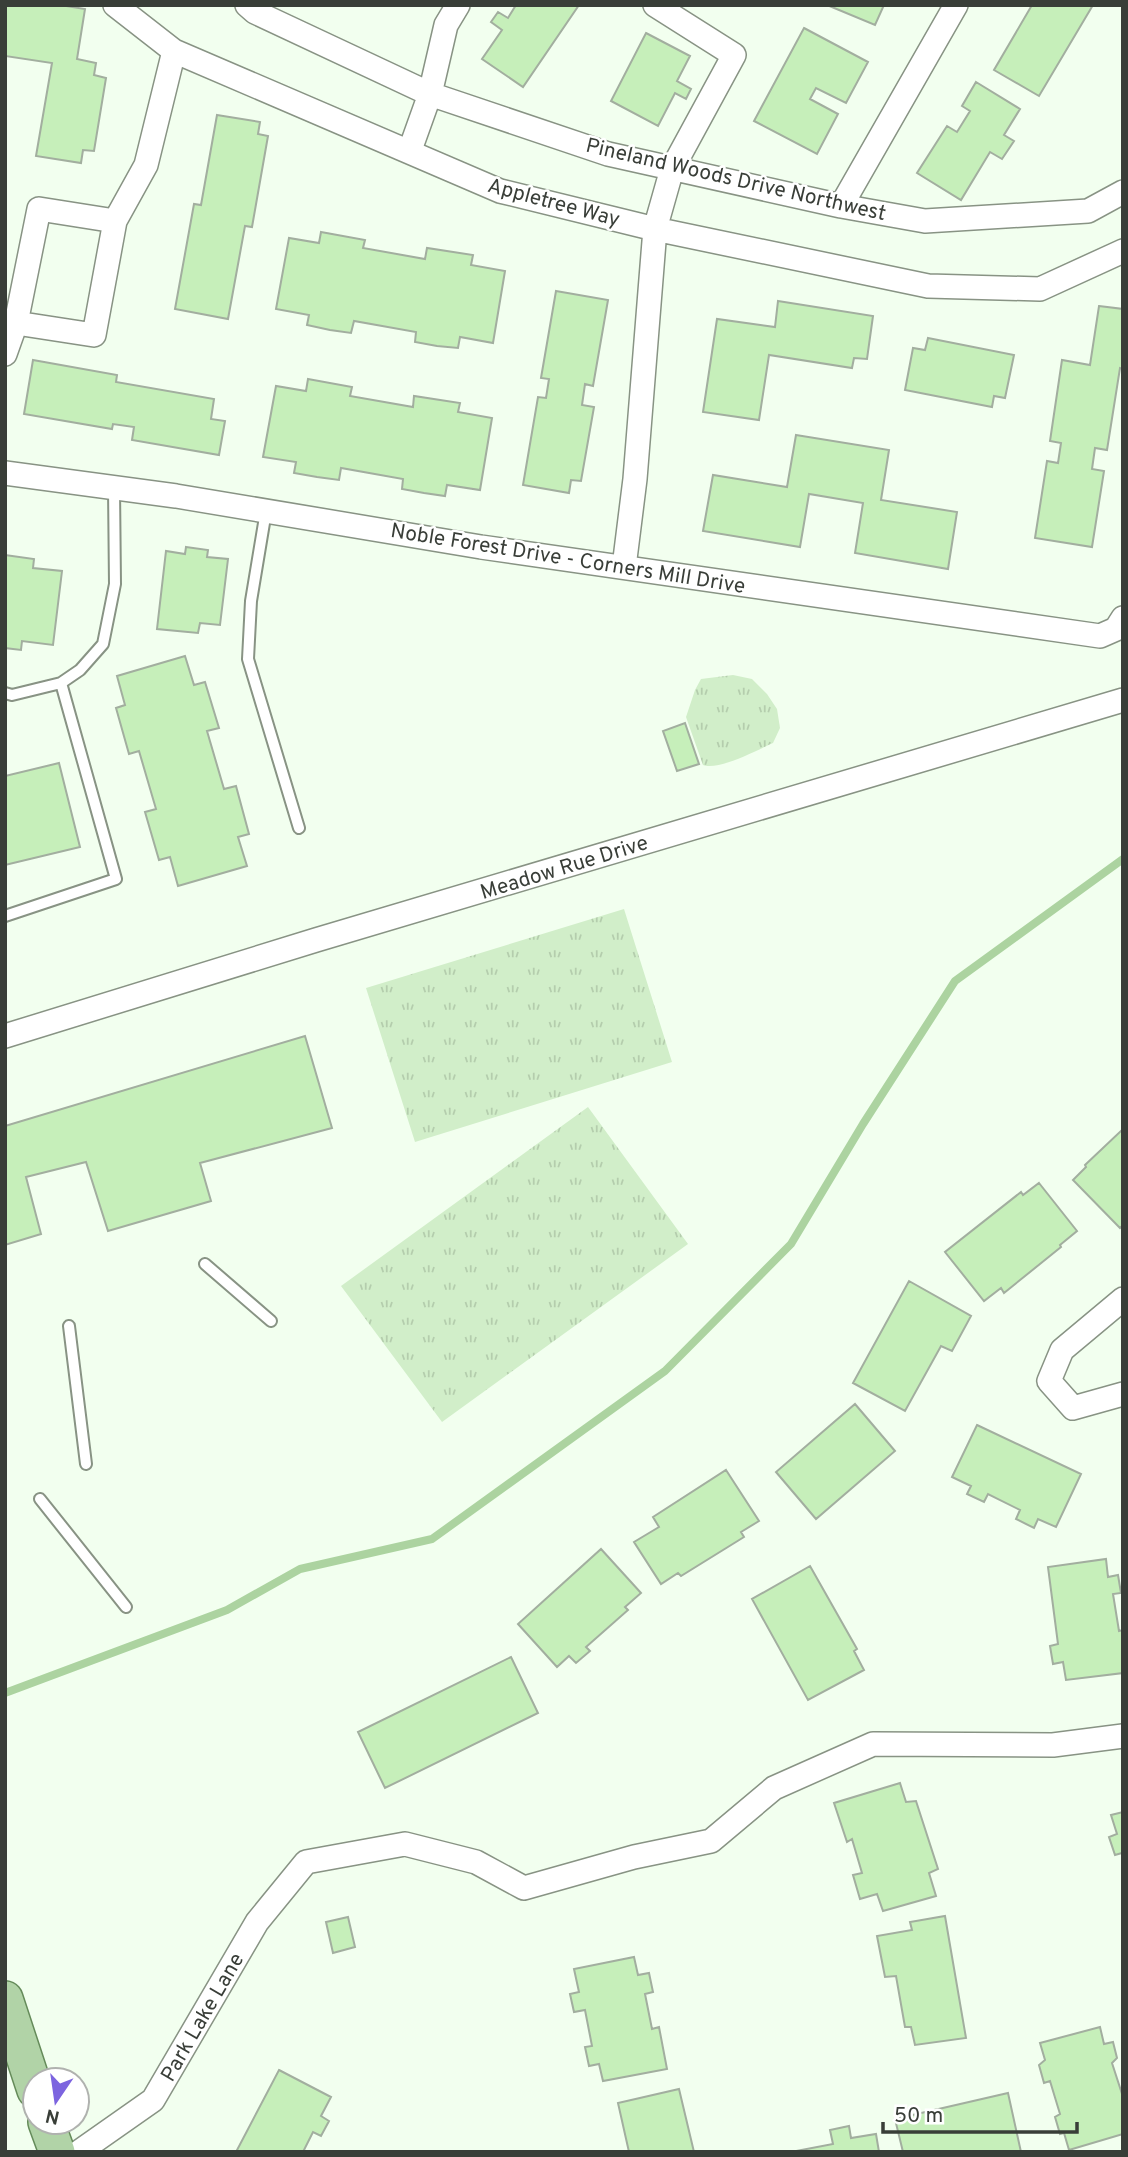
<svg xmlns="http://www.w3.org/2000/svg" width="1128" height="2157" font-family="Overpass,sans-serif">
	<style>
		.park { fill: url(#park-tufts) }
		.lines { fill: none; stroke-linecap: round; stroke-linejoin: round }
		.stream { stroke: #acd3a0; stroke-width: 8 }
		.building { fill: #c6efba; stroke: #a2ae9f; stroke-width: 2 }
		.service-casing { stroke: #889384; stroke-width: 14 }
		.minor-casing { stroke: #889384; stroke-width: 26 }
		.primary-casing { stroke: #658b5a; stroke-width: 38 }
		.service { stroke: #fff; stroke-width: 10 }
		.minor { stroke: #fff; stroke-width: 23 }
		.primary { stroke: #b1d3a7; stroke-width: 35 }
		.labels { text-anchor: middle; stroke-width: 5; stroke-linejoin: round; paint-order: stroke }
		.street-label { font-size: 21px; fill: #393e38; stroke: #fff }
	</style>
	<defs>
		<pattern id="park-tufts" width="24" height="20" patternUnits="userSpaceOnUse" patternTransform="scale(1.75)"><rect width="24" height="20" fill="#d1eec9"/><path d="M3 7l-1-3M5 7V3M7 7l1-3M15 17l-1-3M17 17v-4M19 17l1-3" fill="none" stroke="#b4cdad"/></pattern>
	</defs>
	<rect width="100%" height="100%" fill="#f2ffef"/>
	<!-- park -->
	<path class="park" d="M733,675L752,679L767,694L777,709L780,728L773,743C757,750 718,771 703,765L686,717L695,690L701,679Z
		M624,909L672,1062L415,1142L366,988Z
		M588,1107L688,1244L442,1422L341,1286Z"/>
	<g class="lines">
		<!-- stream -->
		<path class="stream" d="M5,1693L227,1610L300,1569L432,1539L665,1371L791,1244L863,1124L955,981L1123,859"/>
	</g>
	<!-- building -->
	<path class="building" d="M5,5H60L85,9L77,59L96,63L94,75L106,78L94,151L83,150L81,163L36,156L52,63L5,56Z
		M516,5H579L523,87L482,59L502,30L491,22L498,12L508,18Z
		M827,5H884L875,25Z
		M1032,5H1093L1039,96L994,70Z
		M804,28L868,62L846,103L816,88L810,99L838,114L817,154L754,121Z
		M646,33L690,56L677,81L691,89L686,99L675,93L658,126L611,101Z
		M976,82L1020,109L1004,135L1014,141L1002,159L990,152L961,200L917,173L947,126L957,132L970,111L962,106Z
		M217,115L260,122L258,134L268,136L252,227L245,226L228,319L175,309L194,204L201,205Z
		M321,232L365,240L363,248L425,259L427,248L473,255L471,265L505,271L493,343L460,337L458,348L437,346L415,342L416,332L354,321L351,333L330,330L307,325L309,315L276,309L289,238L319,243Z
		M556,291L608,300L593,386L585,384L582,405L594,407L581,481L571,480L569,493L523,485L538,397L546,398L549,379L541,378Z
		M778,301L873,316L867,359L854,358L852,368L769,355L759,420L703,412L717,319L775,327Z
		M1099,306L1123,309V369L1120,368L1107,450L1095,448L1092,469L1104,471L1092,547L1035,538L1047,461L1058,463L1061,443L1050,441L1062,360L1090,365Z
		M928,338L1014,355L1005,398L994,396L992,407L905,390L913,348L925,350Z
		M33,360L117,375L116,382L214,399L211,419L225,421L219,455L132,440L134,427L113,424L112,429L24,414Z
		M308,379L352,387L350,396L413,407L414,396L460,403L458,412L492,418L480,490L447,485L445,496L424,493L402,489L403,479L341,468L339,480L317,477L294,473L296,462L263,457L276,386L306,391Z
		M796,435L889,450L881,500L957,512L948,569L855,553L863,503L809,494L800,547L703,531L713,475L787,487Z
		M186,547L208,550L207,557L228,559L220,625L200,623L198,633L157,629L166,551L185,554Z
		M5,555L34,559L33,568L62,571L53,645L22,641L21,650L5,648Z
		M185,656L194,685L205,682L219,728L207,731L224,789L236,786L249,834L238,837L247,866L178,886L170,857L159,860L145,812L156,809L139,751L129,754L116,708L125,705L117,676Z
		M685,723L699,764L677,771L663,731Z
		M59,763L80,847L5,865V776Z
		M305,1036L332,1128L200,1163L211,1201L108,1231L86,1162L26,1177L41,1234L5,1245V1126Z
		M1123,1129V1225L1120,1228L1073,1180L1086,1167L1085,1165Z
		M1039,1183L1077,1231L1060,1245L1061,1247L1004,1293L1001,1288L984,1301L945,1252L1021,1192L1023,1195Z
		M909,1281L971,1316L952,1351L941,1346L905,1411L853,1383Z
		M855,1404L895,1451L816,1519L776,1472Z
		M977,1425L1081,1474L1056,1527L1038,1519L1034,1528L1016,1519L1020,1510L988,1494L984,1502L967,1494L971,1486L952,1477Z
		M726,1470L759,1521L741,1532L744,1537L681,1576L678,1573L661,1584L634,1542L659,1527L653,1517Z
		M601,1549L641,1593L625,1607L628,1610L586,1647L590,1651L576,1663L569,1656L557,1667L518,1624Z
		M1106,1559L1108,1577L1118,1575L1121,1593L1113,1594L1119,1631L1123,1630V1673L1066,1680L1063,1662L1053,1664L1050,1646L1058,1644L1048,1567Z
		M810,1566L857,1649L854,1651L864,1670L808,1700L752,1599Z
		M511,1657L538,1713L385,1788L358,1732Z
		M900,1783L906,1802L916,1801L938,1869L929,1873L936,1896L883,1911L877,1894L860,1899L853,1875L862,1873L852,1839L847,1842L834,1803Z
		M1123,1812V1855L1122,1853L1115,1855L1109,1837L1117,1834L1111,1815Z
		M945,1916L966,2038L915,2045L911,2027H905L896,1976L885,1977L877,1936L912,1930L910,1922Z
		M348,1917L355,1947L333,1953L326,1922Z
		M634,1957L638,1975L649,1973L653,1992L645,1994L652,2029L659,2027L667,2069L603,2081L599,2064L589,2066L585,2047L592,2046L585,2010L574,2012L570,1994L579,1992L574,1969Z
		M1100,2027L1104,2044L1113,2042L1117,2058L1112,2063L1123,2097V2134L1069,2150L1064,2133L1060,2134L1055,2117L1060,2114L1050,2081L1044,2083L1039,2065L1045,2060L1040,2043Z
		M279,2070L331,2097L321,2116L329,2121L321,2136L313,2132L303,2152H236Z
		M679,2089L694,2152H629L618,2103Z
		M1008,2093L1021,2152H903L895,2119Z
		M849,2126L851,2138L876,2134L879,2152H791L833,2144L830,2130Z"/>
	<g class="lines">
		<defs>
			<path id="service" d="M266,511L251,601L248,659L299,828
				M5,693L12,695L61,683L80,670L103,644L115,584L114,488
				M5,916L116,879L61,683
				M205,1264L271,1321
				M69,1326L86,1464
				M40,1499L126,1607"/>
			<path id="minor" d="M115,5L174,51L500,191L655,229L635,479L624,567
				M247,5L255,12L430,94L608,154L841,206L925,221L1088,211L1123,192
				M655,5L734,55L672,169L655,229L928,286L1040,289L1123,251
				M410,150L430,94L446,25L458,5
				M841,206L956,5
				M115,221L146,165L174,51
				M5,354L16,323L39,209L115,221L94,335L16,323
				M5,473L176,496L481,547L1100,636L1116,629L1123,618
				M5,1036L316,940L1123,700
				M1123,1299L1062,1350L1049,1381L1073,1408L1123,1394
				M79,2152L153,2100L257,1922L306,1862L405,1844L476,1862L524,1888L634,1857L711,1841L774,1788L873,1744L1053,1745L1123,1736"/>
			<path id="primary" d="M5,1999L35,2090
				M46,2122L57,2152"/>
		</defs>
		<!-- service casing -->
		<use href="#service" class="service-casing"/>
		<!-- minor casing -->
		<use href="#minor" class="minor-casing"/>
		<!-- primary casing -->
		<use href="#primary" class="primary-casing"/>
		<!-- service -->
		<use href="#service" class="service"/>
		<!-- minor -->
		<use href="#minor" class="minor"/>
		<!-- primary -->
		<use href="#primary" class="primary"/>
	</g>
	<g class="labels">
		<!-- street labels -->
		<g class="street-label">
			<text transform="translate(736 179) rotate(13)" y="7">Pineland Woods Drive Northwest</text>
			<text transform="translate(554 202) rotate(15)" y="7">Appletree Way</text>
			<text transform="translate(568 558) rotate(9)" y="7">Noble Forest Drive - Corners Mill Drive</text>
			<text transform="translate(564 867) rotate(-17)" y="7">Meadow Rue Drive</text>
			<text transform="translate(202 2017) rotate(-60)" y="7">Park Lake Lane</text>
		</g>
	</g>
	<!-- border -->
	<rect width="1128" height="2157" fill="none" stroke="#393e38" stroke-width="14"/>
	<!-- north arrow -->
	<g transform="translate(56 2101) rotate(193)"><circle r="33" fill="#ffffff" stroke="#b0b2af" stroke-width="2"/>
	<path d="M0-5L12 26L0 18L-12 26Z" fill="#7c64df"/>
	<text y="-10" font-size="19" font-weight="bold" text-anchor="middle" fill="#393e38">N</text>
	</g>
	<!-- scale -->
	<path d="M883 2122v10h194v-10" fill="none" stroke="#393e38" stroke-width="3.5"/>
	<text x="894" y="2122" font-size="21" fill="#393e38" stroke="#ffffff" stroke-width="5" paint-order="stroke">50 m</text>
</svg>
